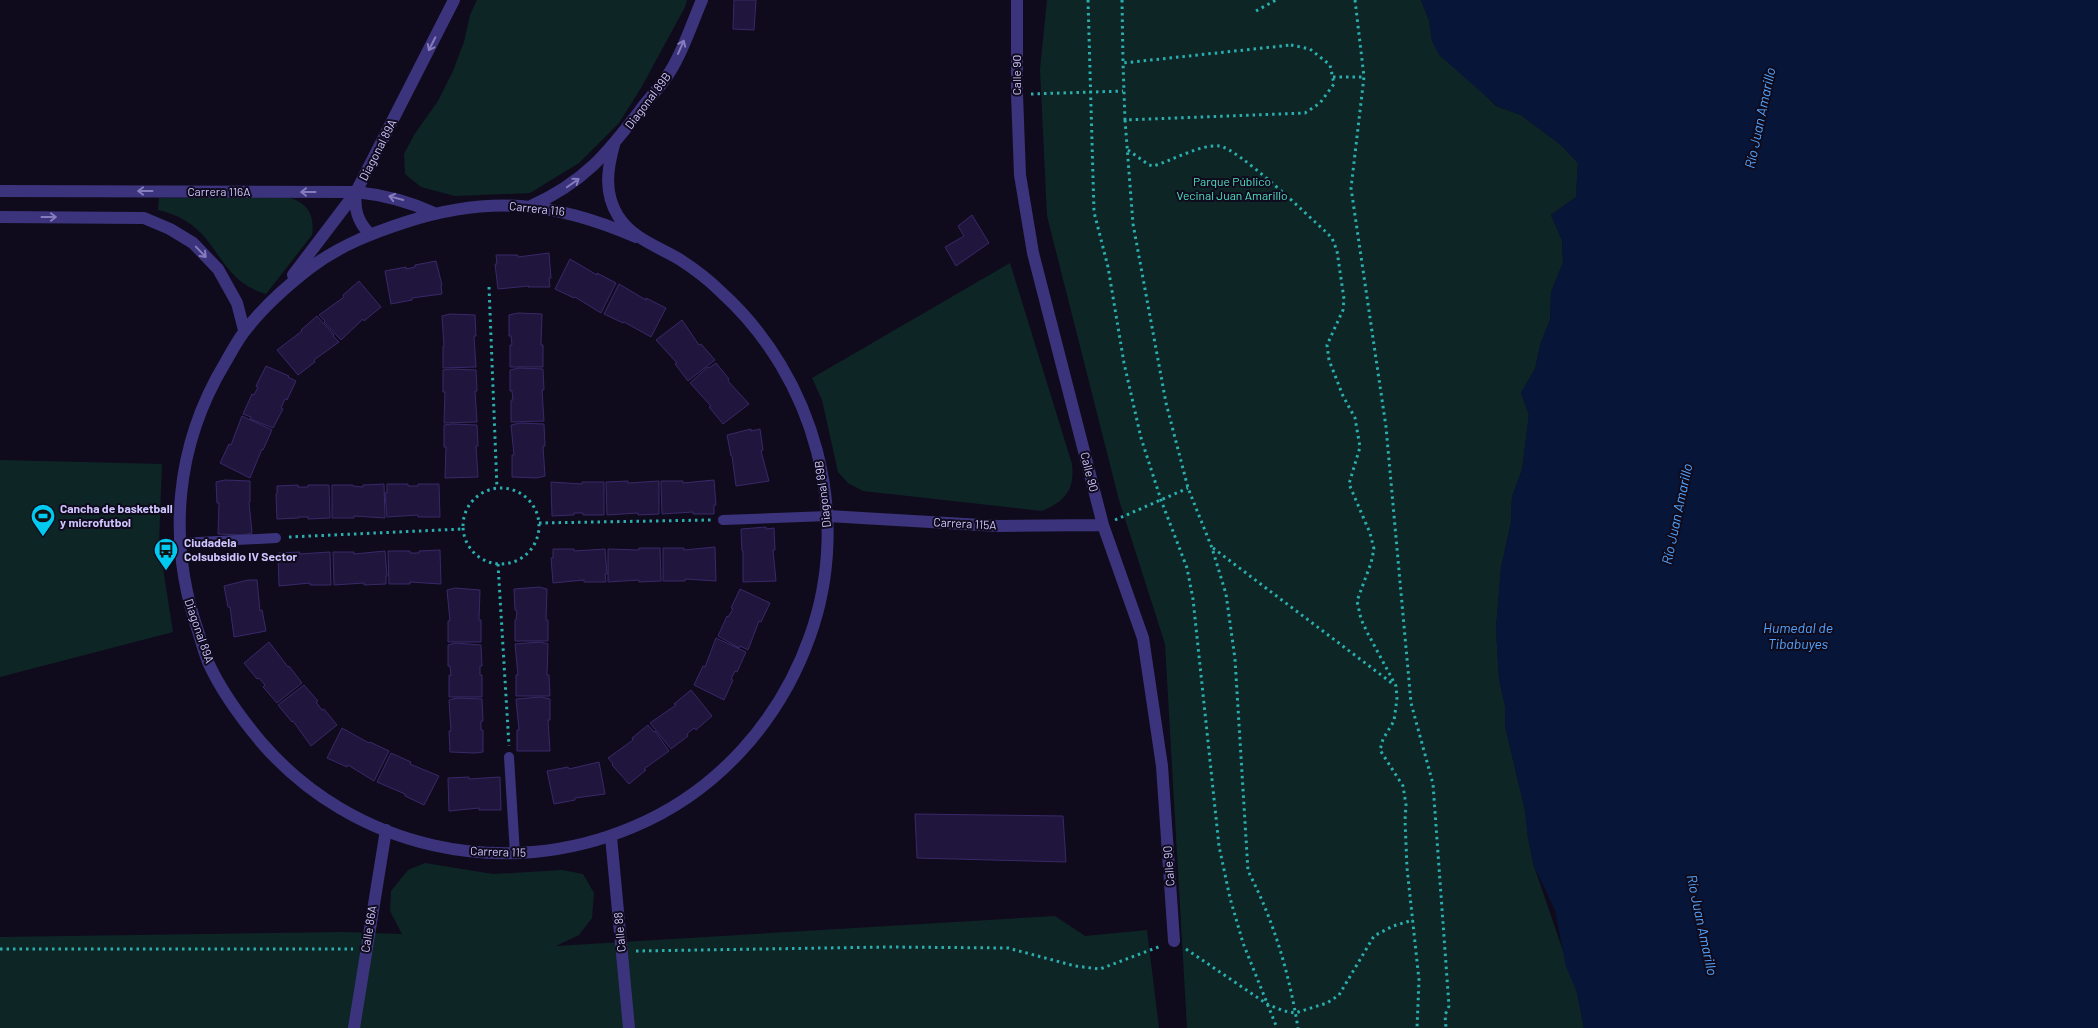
<svg xmlns="http://www.w3.org/2000/svg" width="2098" height="1028" font-family="Barlow,sans-serif">
	<style>
		.green { fill: #0e2526 }
		.water { fill: #071638 }
		.building { fill: #20163d; stroke: #392869 }
		.lines { fill: none; stroke-linecap: round; stroke-linejoin: round }
		.path { stroke: #2aaeae; stroke-width: 3; stroke-dasharray: 2.5 4; stroke-linecap: butt }
		.service { stroke: #3b347c; stroke-width: 10 }
		.minor { stroke: #3b347c; stroke-width: 12 }
		.tertiary { stroke: #3b347c; stroke-width: 12 }
		.oneway { stroke: #857cbe }
		.labels { text-anchor: middle; stroke-width: 4; stroke-linejoin: round; paint-order: stroke }
		.street-label { font-size: 12px; fill: #cfc5ff; stroke: #0f0b1c }
		.park-label { font-size: 12px; fill: #50e0c5; stroke: #0f0b1c }
		.poi-label { font-size: 12px; font-weight: bold; fill: #cfc5ff; stroke: #0f0b1c; text-anchor: start }
		.water-label { font-size: 14px; font-style: italic; fill: #53a5ff; stroke: #0f0b1c }
	</style>
	<rect width="100%" height="100%" fill="#0f0b1c"/>
	<!-- green -->
	<path class="green" d="M477,0H687L685,7L641,88L619,123L579,163L530,193L455,196L421,187L405,174L404,154L414,135L438,101L453,71L464,42L470,15Z
		M1047,0H1421L1429,20L1432,41L1496,106L1521,115L1561,145L1578,163L1576,197L1551,215L1562,240L1563,263L1551,292L1550,320L1541,342L1535,369L1521,393L1529,415L1522,470L1512,497L1511,522L1501,568L1496,628L1499,679L1505,706V726L1525,810L1528,838L1534,866L1577,992L1584,1028H1187L1165,644L1119,500L1047,216L1040,69Z
		M159,198H290C308,203 315,216 312,235L266,294C233,284 226,264 207,240C195,224 177,214 158,210Z
		M1010,263L1072,464C1075,490 1065,501 1042,511L863,491L848,483L838,472L822,400L812,378Z
		M0,460L162,464L159,543L173,632L0,677Z
		M425,863L493,874L562,870L583,874L594,893L592,918L579,935L556,946L1055,916L1085,936L1147,930L1159,1028H0V937L343,932L402,934L390,911L391,891L408,870Z"/>
	<!-- water -->
	<path class="water" d="M1421,0H2098V1028H1584L1577,992L1566,967L1555,910L1534,866L1528,838L1525,810L1505,726V706L1499,679L1496,628L1501,568L1511,522L1512,497L1522,470L1529,415L1521,393L1535,369L1541,342L1550,320L1551,292L1563,263L1562,240L1551,215L1576,197L1578,163L1561,145L1521,115L1497,106L1439,55L1432,41L1429,20Z"/>
	<!-- building -->
	<path class="building" d="M734,0H756L754,30L733,29Z
		M972,215L989,243L956,266L945,247L964,236L958,226Z
		M549,253L551,278H549L550,287H528L529,286L498,289L495,264H497L496,255H518V257Z
		M570,259L597,275V273L616,283L601,313L575,297L574,298L555,289Z
		M436,261L442,285H441L442,294L412,298V300L391,304L385,271L406,267V269L415,267V265Z
		M359,281L381,307L364,321L363,319L341,340L324,322L325,321L319,315L344,297L343,295Z
		M619,284L646,300V298L666,308L651,337L624,322L623,323L604,314Z
		M518,313L542,314L541,345H543V367H510V345H512L511,336H509V315Z
		M450,314L475,315L476,336H474L476,367L443,368V346H444L442,316Z
		M317,316L334,335L333,336L339,342L314,360L315,362L298,375L277,350L302,331L301,330Z
		M682,320L699,345L701,344L715,360L688,381L675,364L677,363L656,340Z
		M716,363L729,379L728,381L749,404L723,424L709,407L711,406L690,383L708,367L709,368Z
		M266,366L289,376L288,377L296,381L287,400L285,399L281,408L283,409L273,428L250,419L251,417L243,414L252,394L254,395L258,387L256,386Z
		M519,368L543,369L544,390H542L544,421L511,422V400H513L512,391H510V370Z
		M451,369L476,370L477,391H475L477,422L444,423L445,392H443V370Z
		M242,416L272,430L263,450L262,449L250,478L220,463L229,444L231,445Z
		M520,423L544,424L545,446H543L545,476L537,478L512,477V455H514L511,425Z
		M452,424L477,425L478,446H476L478,477L445,478L446,447H444V425Z
		M751,429V431L760,429L763,450L761,451L769,481L736,486L732,456H731L727,435Z
		M225,480L250,481V502H249L252,533L244,535L218,534L219,503H217L216,482Z
		M714,480L716,505H714V514H693V512L662,514L661,481H683V483Z
		M628,481V483L659,481V514L638,515V513L607,515L606,482Z
		M551,482L582,484V482H604V515H583V513H574V515L552,516Z
		M384,484L385,518L354,516V518H332V485H353V486L363,487V485Z
		M387,484H408V486H418V484H439L440,517H418V515L387,517L385,493H387Z
		M298,485V487H308V485H329L330,518L308,519V517H299V518L277,519L276,494H277V486Z
		M766,527V529L774,528L775,550H773L776,581L743,582V551H742L741,529Z
		M715,547L716,581L685,579V581H663V548H684V550Z
		M639,548H660L661,581L639,582V580L608,582V549L639,550Z
		M553,549H574V551L605,549L607,574H605L606,582H584V580L553,583L551,558H553Z
		M440,550L441,584L410,582V584H389L388,551H410V553H419V551Z
		M385,551L387,576H386V584L364,585V583L334,585L333,552H354V554Z
		M300,552L299,554L330,552L331,585H310V583L279,586L278,553Z
		M248,580H257L260,611L262,610L266,631L234,637L230,607H228L224,586Z
		M539,587L547,589L546,620H548V641H515V620H516L517,611L515,610L514,589Z
		M455,588L480,590L479,620H481V642H448V621H450L447,590Z
		M740,589L770,603L761,622L759,621L748,650L740,646L739,648L718,636L727,616L728,617L733,609L731,608Z
		M716,638L746,652L737,672L735,671L731,679L733,680L724,700L694,685L703,666L705,667Z
		M269,642L288,667L289,666L302,683L277,703L263,687L265,685L259,678L257,679L244,663Z
		M540,642L548,644L547,675H549L550,696H516V675H518L515,644Z
		M456,643L481,645L482,666H480V675H482V697H449V675L451,676L450,666H448V645Z
		M304,685L318,701L316,702L322,710L324,709L337,725L311,746L293,721L292,722L278,705Z
		M691,690L712,716L696,730L694,728L687,734L688,736L671,749L650,723L676,705L674,704Z
		M541,697L550,699V720H548L550,751H517V730H519L516,699Z
		M457,698L482,699L483,721H481V730H483V752L475,753L450,752L449,731H451L449,700Z
		M648,725L654,732L655,731L669,751L644,769L646,770L629,784L612,765L613,764L608,758L633,740L632,738Z
		M342,728L369,743L370,742L389,751L374,781L348,765L347,767L327,758Z
		M391,753L411,762L410,764L439,776L424,805L405,796V794L377,782Z
		M599,762L605,794L575,798V800L554,804L547,771L568,767L569,769Z
		M469,777V779L500,777L501,810H479V808L449,811L448,778Z
		M915,814L1063,816L1066,862L917,858Z"/>
	<g class="lines">
		<!-- path -->
		<path class="path" d="M1088,0L1094,212L1108,267L1124,363L1141,438L1161,500L1187,568L1193,599L1219,846L1230,898L1243,943L1277,1028
			M1122,0L1123,63
			M1355,0L1364,77L1351,188L1386,427L1411,703L1433,784L1449,1006L1445,1015L1446,1028
			M1256,11L1276,0
			M1291,45L1310,49L1330,65L1334,84L1320,103L1305,113L1125,120L1123,63Z
			M1333,77H1364
			M1031,94L1123,91
			M1125,120L1133,224L1166,403L1188,488L1212,548L1226,594L1235,659L1248,871C1274,921 1289,973 1298,1028
			M1128,150L1149,165L1153,166C1171,161 1201,144 1219,146C1238,148 1307,215 1325,231L1332,238L1337,251L1344,299L1343,310L1327,345L1329,360L1343,396L1355,418L1360,447L1349,484L1370,533L1374,549L1371,563L1357,601L1361,619L1367,632L1396,686L1397,698L1394,721L1383,739L1380,750L1403,786L1406,805L1405,820L1407,868L1419,980L1417,1028
			M489,287L497,488
			M463 526a38 38 0 1 1 76 0a38 38 0 1 1-76 0Z
			M1115,520L1188,488
			M539,523L711,520
			M289,537L462,529
			M1213,548L1393,684
			M498,564L509,746
			M0,949H353
			M1186,949L1267,1004L1284,1011L1295,1013L1327,1003L1339,995L1374,936L1393,926L1413,920
			M636,951L888,947L1008,948L1075,966L1100,969L1161,946"/>
		<!-- service -->
		<path class="service" d="M723,520L828,516
			M179,543L276,538
			M509,757L515,854"/>
		<!-- minor -->
		<path class="minor" d="M1017,0V94L1020,175L1033,253L1103,525L1143,638L1162,766L1174,941
			M828,516L998,526L1103,525
			M611,837L629,1028
			M354,1028L386,830"/>
		<!-- tertiary -->
		<path class="tertiary" d="M614,145C607,170 604,193 618,216C633,239 657,246 679,259C693,268 709,280 721,292C815,377 853,516 810,636C780,721 717,792 633,827C504,882 353,849 261,742C241,718 221,691 208,662C204,652 201,641 198,631C167,540 175,446 225,363C232,351 239,337 248,327C266,304 287,286 310,268C339,246 372,233 406,222C491,195 555,202 636,237
			M0,191L356,192C385,195 408,201 434,213
			M356,192C354,208 357,221 369,233
			M531,206C584,182 607,154 641,109C651,96 663,84 671,70C684,49 692,23 702,0
			M0,217L144,218L170,229L193,243L218,269L237,303L244,330
			M293,275L356,192L454,0"/>
	</g>
	<!-- one-way arrows -->
	<defs><path id="oneway-shaft" d="M-6 0H5M1.5-3L5.5 0L1.5 3" fill="none" stroke-width="1.6" stroke-linecap="round" stroke-linejoin="round" transform="scale(1.25)"/></defs>
	<g class="oneway">
		<use href="#oneway-shaft" transform="translate(432 44) rotate(117)"/>
		<use href="#oneway-shaft" transform="translate(681 47) rotate(-66)"/>
		<use href="#oneway-shaft" transform="translate(573 183) rotate(-35)"/>
		<use href="#oneway-shaft" transform="translate(145 191) rotate(-180)"/>
		<use href="#oneway-shaft" transform="translate(308 192) rotate(-180)"/>
		<use href="#oneway-shaft" transform="translate(396 198) rotate(-165)"/>
		<use href="#oneway-shaft" transform="translate(49 217)"/>
		<use href="#oneway-shaft" transform="translate(201 252) rotate(46)"/>
	</g>
	<!-- icons -->
	<defs>
		<symbol id="stadium-pin" viewBox="-11 -11 22 30"><path d="M0 17L-7.5 6A9.5 9.5 0 1 1 7.5 6Z" fill="#00caf0" stroke="#0f0b1c"/><path d="M0-5a6.5 5 0 1 0 0 10a6.5 5 0 1 0 0-10ZM-3.5-1.8h7v3.6h-7Z" fill="#111"/></symbol>
		<symbol id="bus-pin" viewBox="-11 -11 22 30"><path d="M0 17L-7.5 6A9.5 9.5 0 1 1 7.5 6Z" fill="#00caf0" stroke="#0f0b1c"/><path d="M-5-6H5V4H4V6H2V4H-2V6H-4V4H-5ZM-3.5-4V0h7V-4ZM-3.5 1.2v1.5H-2V1.2ZM2 1.2v1.5H3.5V1.2Z" fill="#111"/></symbol>
	</defs>
	<g fill-rule="evenodd">
		<use href="#stadium-pin" x="29" y="502" width="28" height="38"/>
		<use href="#bus-pin" x="152" y="536" width="28" height="38"/>
	</g>
	<g class="labels">
		<!-- street labels -->
		<g class="street-label">
			<text transform="translate(1017 75) rotate(-90)" y="4">Calle 90</text>
			<text transform="translate(648 101) rotate(-53)" y="4">Diagonal 89B</text>
			<text transform="translate(378 150) rotate(-63)" y="4">Diagonal 89A</text>
			<text x="219" y="196">Carrera 116A</text>
			<text transform="translate(537 209) rotate(6)" y="4">Carrera 116</text>
			<text transform="translate(1089 472) rotate(76)" y="4">Calle 90</text>
			<text transform="translate(823 494) rotate(-97)" y="4">Diagonal 89B</text>
			<text transform="translate(965 524) rotate(3)" y="4">Carrera 115A</text>
			<text transform="translate(199 631) rotate(71)" y="4">Diagonal 89A</text>
			<text transform="translate(498 852) rotate(2)" y="4">Carrera 115</text>
			<text transform="translate(1169 866) rotate(-94)" y="4">Calle 90</text>
			<text transform="translate(369 929) rotate(-81)" y="4">Calle 86A</text>
			<text transform="translate(620 932) rotate(-95)" y="4">Calle 88</text>
		</g>
		<!-- park labels -->
		<g class="park-label">
			<text x="1232" y="186">Parque Público<tspan x="1232" dy="14">Vecinal Juan Amarillo</tspan></text>
		</g>
		<!-- poi labels -->
		<g class="poi-label">
			<text x="60" y="513">Cancha de basketball<tspan x="60" dy="14">y microfutbol</tspan></text>
			<text x="184" y="547">Ciudadela<tspan x="184" dy="14">Colsubsidio IV Sector</tspan></text>
		</g>
		<!-- water labels -->
		<g class="water-label">
			<text transform="translate(1760 118) rotate(-78)" y="5">Río Juan Amarillo</text>
			<text transform="translate(1677 514) rotate(-78)" y="5">Río Juan Amarillo</text>
			<text x="1798" y="633">Humedal de<tspan x="1798" dy="16">Tibabuyes</tspan></text>
			<text transform="translate(1702 925) rotate(78)" y="5">Río Juan Amarillo</text>
		</g>
	</g>
</svg>
